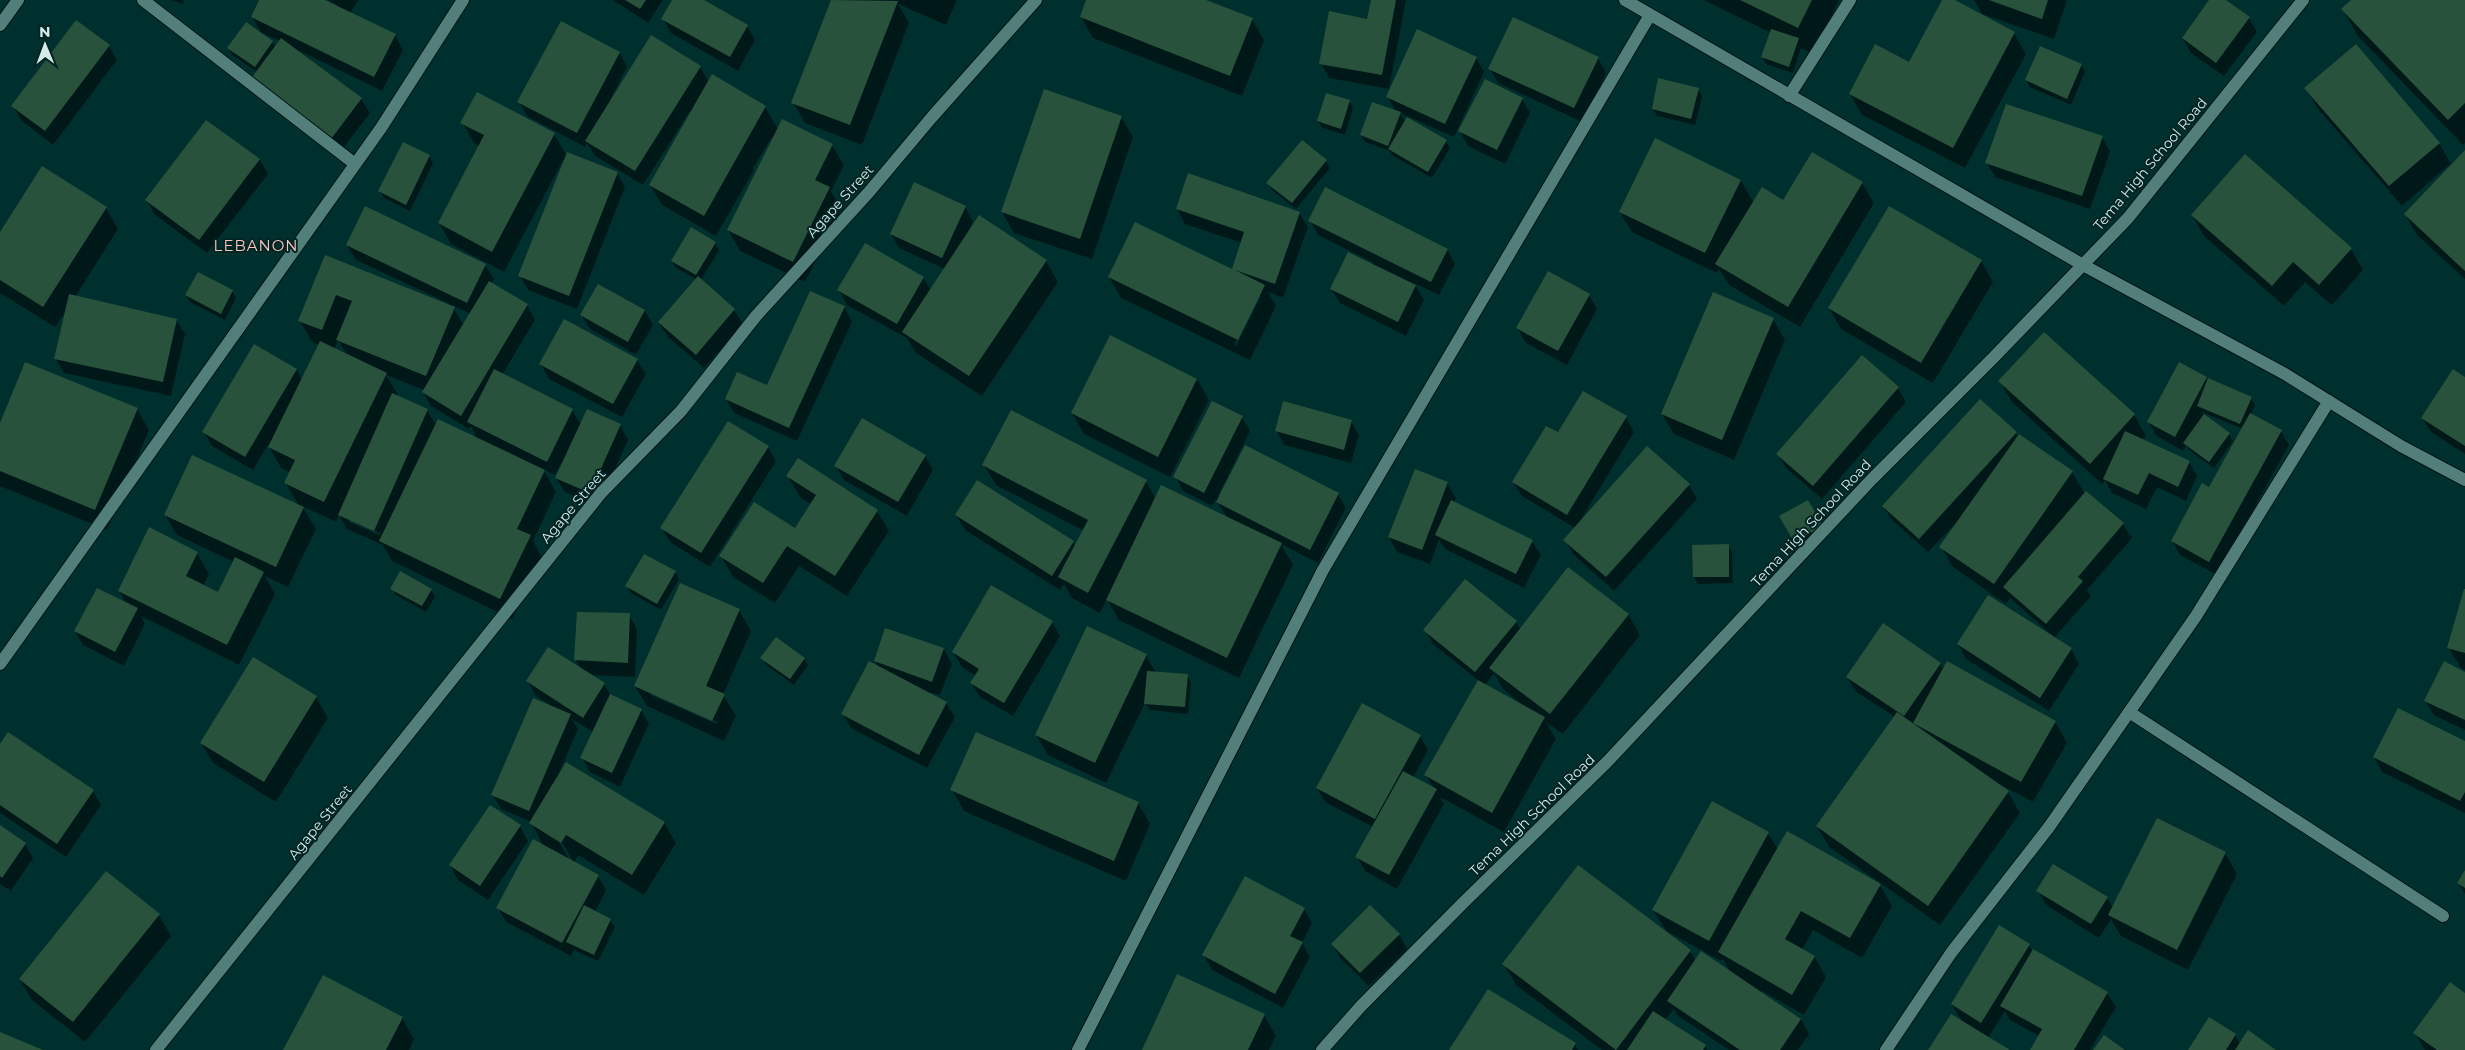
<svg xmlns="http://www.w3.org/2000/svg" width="2465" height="1050" font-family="Montserrat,sans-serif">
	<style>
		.shadow { fill: #0007; fill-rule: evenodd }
		.building { fill: #29523c }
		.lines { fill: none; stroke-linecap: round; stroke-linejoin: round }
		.street-casing { stroke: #011514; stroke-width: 14 }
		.street { stroke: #537f7b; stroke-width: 12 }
		.labels { text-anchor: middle; stroke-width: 4; stroke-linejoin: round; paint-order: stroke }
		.street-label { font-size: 14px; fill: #d4ebe9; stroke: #022523 }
		.neighbourhood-label { font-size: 15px; letter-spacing: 1px; fill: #fbc8bf; stroke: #022523 }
	</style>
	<rect width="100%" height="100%" fill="#00302e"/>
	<!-- shadow -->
	<path class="shadow" d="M171,0H184L183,4Z
		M261,0H322L336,7L337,5L328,0H358L350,14L395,35L403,50L382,91L298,50L361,99L370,113L340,152L257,72L232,55L228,48L262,34L252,17ZM262,33L280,41L276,47L272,42Z
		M613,0H663L648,23Z
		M673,0H701L747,26L755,40L738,71L671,33L663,19Z
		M832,0H957L946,25L898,4L909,23L862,145L805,123L793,102Z
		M1088,0H1203L1252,19L1264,40L1242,96L1093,38L1081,17Z
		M1372,0H1406L1389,89L1329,78L1321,63L1368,20Z
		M1704,0H1839L1813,54L1801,48L1793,73L1766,64L1762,57L1771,33Z
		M1943,0H1952L2014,33L2026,54L1965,168L1862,115L1850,94L1910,64Z
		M1974,0H2067L2054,39L1982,14Z
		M2211,0H2224L2249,18L2257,32L2224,76L2191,53L2183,39Z
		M2353,0H2465V143L2463,145L2358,36L2343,10Z
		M109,46L117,60L53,145L21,120L13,106Z
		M619,52L627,67L610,100L612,101L700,67L709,82L765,107L778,129L832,145L844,165L831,191L841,209L805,282L740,251L728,230L774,138L772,137L753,168L754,170L716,236L662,205L650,185L692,112L690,111L643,185L595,156L587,143L585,147L527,116L519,102Z
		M1476,58L1484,72L1454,137L1400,113L1405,122L1446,141L1450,148L1432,178L1393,156L1390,151L1365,142L1361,135L1396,112L1388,97Z
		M1598,58L1606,73L1582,122L1498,83L1490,69Z
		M2081,65L2085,72L2071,105L2030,87L2026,80Z
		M2306,88L2439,143L2452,166L2465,152V279L2417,235L2405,214L2452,166L2450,164L2402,206L2318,109Z
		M1698,89L1702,96L1695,125L1657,116L1653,109Z
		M1522,99L1530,113L1505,164L1468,146L1460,131Z
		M1349,101L1353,108L1345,135L1322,128L1318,121Z
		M1121,117L1133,137L1092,259L1014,233L1002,212Z
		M207,121L260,160L268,174L207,253L155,215L147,200Z
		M462,122L554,134L567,156L617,173L625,187L577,309L528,290L520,275L565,161L563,160L504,272L451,244L439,223L479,146L474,143Z
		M2102,137L2110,152L2090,209L1995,177L1987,163Z
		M1655,140L1741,181L1754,203L1784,202L1862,183L1874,203L1800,327L1729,285L1719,269L1717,273L1632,232L1620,212Z
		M404,143L429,156L433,163L410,211L384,198L380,191Z
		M2245,156L2351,249L2363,270L2332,305L2305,282L2284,306L2204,236L2192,215Z
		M1326,161L1330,168L1296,209L1272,190L1268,183Z
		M965,207L973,222L969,231L980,217L1046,261L1058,282L982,396L916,353L907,338L847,305L839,290L923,277L931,291L945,269L899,248L891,234Z
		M106,208L118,229L75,297L176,320L185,334L171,396L64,373L55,358L66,311L55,327L0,293V235Z
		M1177,209L1299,213L1308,227L1283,298L1268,292L1276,306L1250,360L1121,298L1109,277L1232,271L1242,243L1185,224ZM1258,296H1261L1236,346L1234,345Z
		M1310,220L1447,249L1455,264L1439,295L1414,283L1424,300L1406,336L1340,303L1331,289L1374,263L1318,235Z
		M715,243L719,250L701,280L734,310L743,324L704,368L668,337L659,323L696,279L676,268L672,261Z
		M347,245L485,265L494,279L491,284L527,305L535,320L502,375L572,410L581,425H620L628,440L598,507L565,492L556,478L563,464L561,463L555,475L543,469L556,492L533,541L542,557L512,619L392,561L383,545L347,529L339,515L336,522L302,506L316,529L288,587L265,576L275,594L239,665L141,616L145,624L124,666L83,645L75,631L127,605L119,591L197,553L209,574L203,586L218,593L234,562L177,535L165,515L299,506L286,483L291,473L281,468L268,445L253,470L212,446L204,432L296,369L302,380L319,345L312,342L300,321L326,257L449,306L450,304L356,260ZM452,305L471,314L464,326ZM338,340L347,355L334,349ZM386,375L424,390L423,392L431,406L469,429L471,426L478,440L436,425L427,410L397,397L398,395ZM349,519L380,533L379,535L349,522Z
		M1981,261L1993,282L1933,383L1841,329L1829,308Z
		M232,291L236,298L225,320L190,302L186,295Z
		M1589,295L1597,309L1567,365L1526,343L1517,328Z
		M844,307L852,322L797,441L734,413L726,399L768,387Z
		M645,311L653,325L636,355L590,329L581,315Z
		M1773,319L1785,340L1734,460L1674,434L1662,414Z
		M637,360L646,374L622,417L549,379L541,364Z
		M2206,378L2208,382L2251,398L2255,405L2251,415L2281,431L2289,445L2217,575L2180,555L2172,541L2210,488L2243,429L2199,411L2229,434L2233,441L2214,468L2189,450L2186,445L2183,451L2157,436L2148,422Z
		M2465,378V454L2431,432L2422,418Z
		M1197,379L1209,400L1170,477L1084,434L1072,413Z
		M2000,382L2134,415L2146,436L2141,440L2189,462L2197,476L2186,501L2157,487L2146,509L2112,493L2105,480L2102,484L2012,402Z
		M1898,388L1906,402L1822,499L1786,468L1778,454Z
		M137,409L149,430L107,530L0,486V426Z
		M1242,417L1250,431L1218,496L1338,494L1346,508L1318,563L1281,544L1293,565L1239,678L1119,620L1107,599L1100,613L1072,598L1064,584L1060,590L965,530L956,515L1073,542L1076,546L1084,531L996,485L984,465L1146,481L1156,499L1227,518L1216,499L1212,506L1183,491L1175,477Z
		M1626,417L1634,432L1580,521L1689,485L1697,499L1614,591L1573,554L1565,540L1575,528L1522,496L1513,482L1558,434Z
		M1351,421L1359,435L1351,463L1284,445L1276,430Z
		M2016,433L2018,438L2020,436L2072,472L2085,494L2086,492L2123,524L2132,538L2087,590L2091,596L2054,638L2071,649L2079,664L2049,711L1966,659L1958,644L2054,637L2010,598L2006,604L1953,567L1941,547L1960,519L1928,552L1892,520L1883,506Z
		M768,447L776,461L710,567L670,542L662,528Z
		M925,456L933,470L907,516L844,480L836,466Z
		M788,476L877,511L889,531L847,596L799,566L775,603L733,577L721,556L796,530L812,505L800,497Z
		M1447,483L1456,498L1454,503L1532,541L1541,555L1524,588L1445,549L1439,540L1430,564L1397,552L1389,537Z
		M1781,516L1825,534L1799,548Z
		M1728,546L1732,552L1733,583L1698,584L1694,577Z
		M675,572L679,579L661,610L631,593L627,586Z
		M392,589L431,590L435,597L426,612L396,595Z
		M2465,592V670L2461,668L2449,648Z
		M739,610L751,631L723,695L736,716L724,741L647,706L635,686ZM651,692L718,722L717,724L651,695Z
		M1628,614L1640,635L1563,734L1546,722L1556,739L1504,832L1440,797L1444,804L1397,889L1365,871L1357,857L1373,827L1325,802L1317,788L1420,736L1428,750L1413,778L1434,789L1426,775L1479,681L1433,644L1425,630L1516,622L1521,630ZM1494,673L1503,689L1523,706L1485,685Z
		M629,615L637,629L635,677L589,675L604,684L611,696L641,710L649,724L620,787L590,772L582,757L593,732L572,719L578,729L559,773L664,822L676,843L644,895L578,855L574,863L598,876L606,890L595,912L610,920L615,927L598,961L574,950L571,956L506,922L498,908L543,846L531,822L501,809L493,795L549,704L536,696L528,681L581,670L576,660ZM559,837L573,861H570L557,838Z
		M1052,622L1060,636L1013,716L980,697L971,683L976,676L962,667L953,652Z
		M886,629L944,649L952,664L940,695L927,692L946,703L955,717L927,768L851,728L843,714L878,667L875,661Z
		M1146,655L1156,673L1187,675L1191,682L1188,714L1150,710L1145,703L1106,783L1048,755L1036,735Z
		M762,658L804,659L808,665L794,685L766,665Z
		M1940,664L1944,669L2055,722L2067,743L2033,802L1999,784L1998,785L2008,792L2020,813L1940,925L1829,847L1817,826L1895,717L1855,691L1847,677Z
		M2465,673V730L2434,715L2425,701Z
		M316,697L328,718L276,802L213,763L201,743Z
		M2465,742V813L2382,772L2374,757Z
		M0,746L93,791L101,805L66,857L0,813Z
		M952,790L1138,803L1150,824L1126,881L964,811Z
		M491,807L520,826L528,841L488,900L458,880L450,865Z
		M2158,819L2225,853L2237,874L2188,970L2121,936L2111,919L2099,938L2046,905L2038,891L2107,898L2113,908Z
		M0,826L25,844L33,858L11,891L0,884Z
		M1768,833L1778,850L1880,885L1892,906L1862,958L1813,930L1802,950L1814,956L1826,977L1804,1015L1762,991L1761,992L1801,1019L1809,1034L1798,1050H1729L1677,1015L1674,1009L1665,1020L1705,1046L1707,1050H1602L1516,985L1504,964L1578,867L1690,951L1696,961L1703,951L1666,931L1653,910ZM1703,951L1721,961L1723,959L1730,972L1702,953Z
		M2465,872V894L2458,883Z
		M1304,909L1312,923L1302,943L1310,957L1283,1008L1212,970L1204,955Z
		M159,915L171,936L85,1042L32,1000L20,980Z
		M1399,934L1407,949L1369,986L1340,958L1332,944Z
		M2029,945L2033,952L2107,993L2116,1007L2090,1050H2031L2039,1036L2010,1020L2005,1011L1988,1038L2007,1050H1930L1963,1023L1952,1005Z
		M323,976L402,1018L414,1039L409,1050H284Z
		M2465,994V1050H2425L2415,1033Z
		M1264,1015L1276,1036L1269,1050H1143Z
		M2235,1035L2240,1044L2274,1050H2189Z
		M1575,1044L1578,1050H1451Z"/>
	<!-- building -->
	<path class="building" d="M259,0H325L396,34L374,77L251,17Z
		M625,0H646L640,9Z
		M672,0H704L748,25L730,57L661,19Z
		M831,0L898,1L850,125L791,103Z
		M1086,0H1206L1253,18L1230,76L1080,17Z
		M1371,0H1396L1382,75L1319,64L1329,11L1367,19Z
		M1740,0H1812L1798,28Z
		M1942,0H1955L2015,32L1953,148L1849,94L1875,44L1909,62Z
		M1989,0H2048L2042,19Z
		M2209,0H2226L2250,17L2216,63L2182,38Z
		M2351,0H2465V103L2448,120L2341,9Z
		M1513,17L1599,57L1574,108L1488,69Z
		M76,20L110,45L45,131L11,106Z
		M561,21L620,52L577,133L517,102Z
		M246,22L273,41L255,67L227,48Z
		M1417,29L1477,57L1445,124L1386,97Z
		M1771,29L1799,38L1789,67L1761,57Z
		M651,35L701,66L635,171L585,141Z
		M281,38L362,98L331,139L250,80Z
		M2356,44L2440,143L2389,186L2304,88Z
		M2040,46L2082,64L2067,99L2025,80Z
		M712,74L766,106L704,216L649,185Z
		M1658,78L1699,88L1691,119L1652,109Z
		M1485,79L1523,98L1497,150L1458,131Z
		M1044,89L1122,116L1080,239L1001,212Z
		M477,92L555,133L492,252L438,223L484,135L460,123Z
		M1326,93L1350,100L1341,129L1317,121Z
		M1372,102L1401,112L1388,146L1360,135Z
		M2006,104L2103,136L2082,196L1985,163Z
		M1407,117L1447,140L1428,172L1388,149Z
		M782,119L833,144L815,180L830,187L793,262L727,230Z
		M206,120L260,159L199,240L145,200Z
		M1655,138L1741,180L1705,253L1619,212Z
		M1302,140L1327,160L1292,203L1266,183Z
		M403,142L430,155L406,205L378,191Z
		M2465,150V271L2404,214Z
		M567,152L618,172L569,296L518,276Z
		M1812,152L1863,182L1788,307L1715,264L1762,187L1783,200Z
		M2245,154L2352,248L2319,285L2293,262L2272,286L2191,215Z
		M42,166L107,207L43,307L0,280V232Z
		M1188,173L1300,212L1275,284L1235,270L1265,285L1238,340L1108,277L1135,222L1232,269L1244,232L1176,209Z
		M914,182L966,206L942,258L890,234Z
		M1325,187L1448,249L1431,282L1308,221Z
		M365,206L486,264L467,303L346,245Z
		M1889,206L1982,260L1921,363L1828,308Z
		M979,215L1047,260L969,376L902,332Z
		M691,227L716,242L696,275L671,261Z
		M865,243L924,277L897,324L837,290Z
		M1348,252L1416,285L1398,322L1330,289Z
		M325,255L455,307L426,376L336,340L352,301L336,295L322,330L298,321Z
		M1548,271L1590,294L1558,351L1516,328Z
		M198,272L233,290L221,314L185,295Z
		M698,276L735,309L696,355L658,322Z
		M489,281L528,304L461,416L422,392Z
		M598,284L645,310L628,342L580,315Z
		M810,291L845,306L789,428L725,399L737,372L767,385Z
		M1713,292L1774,318L1722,440L1661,414Z
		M69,294L177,319L163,382L54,359Z
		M564,319L638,359L613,404L539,364Z
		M2044,332L2135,414L2090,464L1998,381Z
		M1110,335L1197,379L1158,457L1071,413Z
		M320,341L387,373L324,502L284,483L295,460L268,447Z
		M254,344L297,369L245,457L202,432Z
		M1862,355L1899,387L1813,486L1776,454Z
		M25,362L138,408L95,510L0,471V423Z
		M2179,362L2207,377L2175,437L2147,422Z
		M494,369L573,409L547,462L467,422Z
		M2453,369L2465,377V446L2421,418Z
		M2208,378L2252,397L2240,424L2197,406Z
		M1583,391L1627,416L1567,515L1512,482L1546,426L1558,432Z
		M392,393L428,409L374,531L338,515Z
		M1980,399L2017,432L1919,539L1882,506Z
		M1212,401L1243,416L1204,493L1173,477Z
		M1283,401L1352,420L1344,450L1275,431Z
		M587,409L621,424L590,493L555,478Z
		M1011,410L1147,480L1088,593L1058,577L1088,520L982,465Z
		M2250,413L2282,430L2209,562L2171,541L2202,483L2209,487Z
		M2204,414L2230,433L2209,462L2183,443Z
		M862,418L926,455L898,502L834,466Z
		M438,419L545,470L517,529L531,535L500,599L379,541Z
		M728,421L769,446L701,553L660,528Z
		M2125,431L2190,461L2178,487L2149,473L2138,495L2103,479Z
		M2019,434L2073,471L1994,584L1939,547Z
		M1245,445L1339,493L1310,550L1216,502Z
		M1647,446L1690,484L1606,577L1563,540Z
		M192,455L304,507L276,567L164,515Z
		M798,458L878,510L835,576L787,546L763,583L719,556L754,502L795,528L816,495L786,476Z
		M1415,469L1448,482L1422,550L1388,537Z
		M977,480L1074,541L1052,576L955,515Z
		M1161,485L1282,543L1227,658L1106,600Z
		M2086,491L2124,523L2078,577L2083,581L2046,624L2003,587Z
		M1451,500L1533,540L1516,574L1435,535Z
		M1808,500L1823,526L1794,542L1779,516Z
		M149,527L198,552L186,576L218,592L235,557L264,572L227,645L118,591Z
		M1729,544V577H1693L1692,545Z
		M644,554L676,571L657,604L625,586Z
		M1568,567L1629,614L1550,714L1489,668Z
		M400,571L432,589L422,606L390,589Z
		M1465,579L1517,621L1475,672L1423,630Z
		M680,583L740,609L706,686L725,694L712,721L634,686Z
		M991,585L1053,621L1004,703L970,683L979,669L952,652Z
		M97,588L138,608L115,652L74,631Z
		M2464,589H2465V653L2447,648Z
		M1988,595L2072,648L2040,698L1957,644Z
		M577,612L630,613L628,663L574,660Z
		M1883,623L1941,663L1904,716L1846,677Z
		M1087,626L1147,654L1095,763L1035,735Z
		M885,628L944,648L932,682L874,661Z
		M776,637L805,658L790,679L760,658Z
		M548,647L605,683L583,718L526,681Z
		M253,657L317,696L264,782L200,743Z
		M869,661L947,702L919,755L841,714Z
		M1947,661L2056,721L2021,782L1913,723Z
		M2444,661L2465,672V720L2424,701Z
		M1147,671L1188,674L1185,707L1144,704Z
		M1478,680L1545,717L1492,813L1424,775Z
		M610,694L642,709L612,773L580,758Z
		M533,698L571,714L529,811L491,795Z
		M1362,703L1421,735L1375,819L1316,788Z
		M2398,708L2465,741V792L2460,801L2373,757Z
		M1897,712L2009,791L1928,906L1816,826Z
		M8,732L94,790L57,844L0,805V744Z
		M976,732L1139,802L1114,861L950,790Z
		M566,762L665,822L632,875L566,835L561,843L529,823Z
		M1403,771L1437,789L1389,875L1355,857Z
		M1712,801L1769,832L1709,941L1652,910Z
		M490,805L521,825L480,886L449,865Z
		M2157,818L2226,852L2177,950L2108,915Z
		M0,825L26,843L2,878L0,876Z
		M1787,831L1881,884L1850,938L1801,911L1785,939L1815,956L1792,995L1718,952Z
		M533,839L599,875L562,943L496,908Z
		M2053,864L2108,897L2091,924L2036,891Z
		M1578,865L1691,950L1616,1050L1502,964Z
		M2465,870V888L2457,883Z
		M106,871L160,914L73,1022L19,979Z
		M1245,876L1305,908L1290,936L1303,942L1275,994L1202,955Z
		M584,905L611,919L594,955L566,942Z
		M1370,905L1400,934L1360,973L1331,944Z
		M1999,925L2030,944L1981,1023L1951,1004Z
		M2033,949L2108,992L2074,1050H2030L2042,1029L2000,1006Z
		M1701,951L1801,1019L1780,1050H1740L1667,1001Z
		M1177,974L1265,1014L1248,1050H1142Z
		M323,975L403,1017L386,1050H283Z
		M2450,982L2465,993V1050H2437L2413,1033Z
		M1488,989L1576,1043L1572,1050H1449Z
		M1653,1011L1706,1045L1703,1050H1627Z
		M1951,1014L2010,1050H1928Z
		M2209,1017L2236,1034L2226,1050H2188Z
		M2248,1030L2276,1050H2235Z
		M0,1032L43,1050H0Z
		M2104,1035L2125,1050H2093Z"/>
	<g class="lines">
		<defs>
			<path id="street" d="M143,0L355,164
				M1625,0L2083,265L2285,374L2401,446L2465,480
				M0,25L18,0
				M1789,96L1850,0
				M0,664L381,128L463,0
				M2129,712L2443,916
				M156,1050L601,493L681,411L756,316L869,192L932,117L1036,0
				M1078,1050L1323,570L1650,15
				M1322,1050L1361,1006L1464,902L1607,762L1871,480L1994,357L2128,218L2303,0
				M1886,1050L1951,953L2049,827L2196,616L2329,401"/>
		</defs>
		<!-- street casing -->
		<use href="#street" class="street-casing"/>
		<!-- street -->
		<use href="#street" class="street"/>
	</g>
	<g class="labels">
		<!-- street labels -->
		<g class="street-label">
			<text transform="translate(2150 164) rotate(-50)" y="5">Tema High School Road</text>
			<text transform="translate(840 201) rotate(-48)" y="5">Agape Street</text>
			<text transform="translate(573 506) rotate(-50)" y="5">Agape Street</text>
			<text transform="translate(1811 523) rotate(-47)" y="5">Tema High School Road</text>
			<text transform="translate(1532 815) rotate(-44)" y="5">Tema High School Road</text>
			<text transform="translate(320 822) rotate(-51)" y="5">Agape Street</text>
		</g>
		<!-- neighbourhood labels -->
		<g class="neighbourhood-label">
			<text x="256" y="251">LEBANON</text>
		</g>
	</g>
	<!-- north arrow -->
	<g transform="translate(45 45) rotate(359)" stroke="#022523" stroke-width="4" paint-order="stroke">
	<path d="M0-4L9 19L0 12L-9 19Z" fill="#d4ebe9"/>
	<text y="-8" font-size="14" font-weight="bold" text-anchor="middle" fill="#d4ebe9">N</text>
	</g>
</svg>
